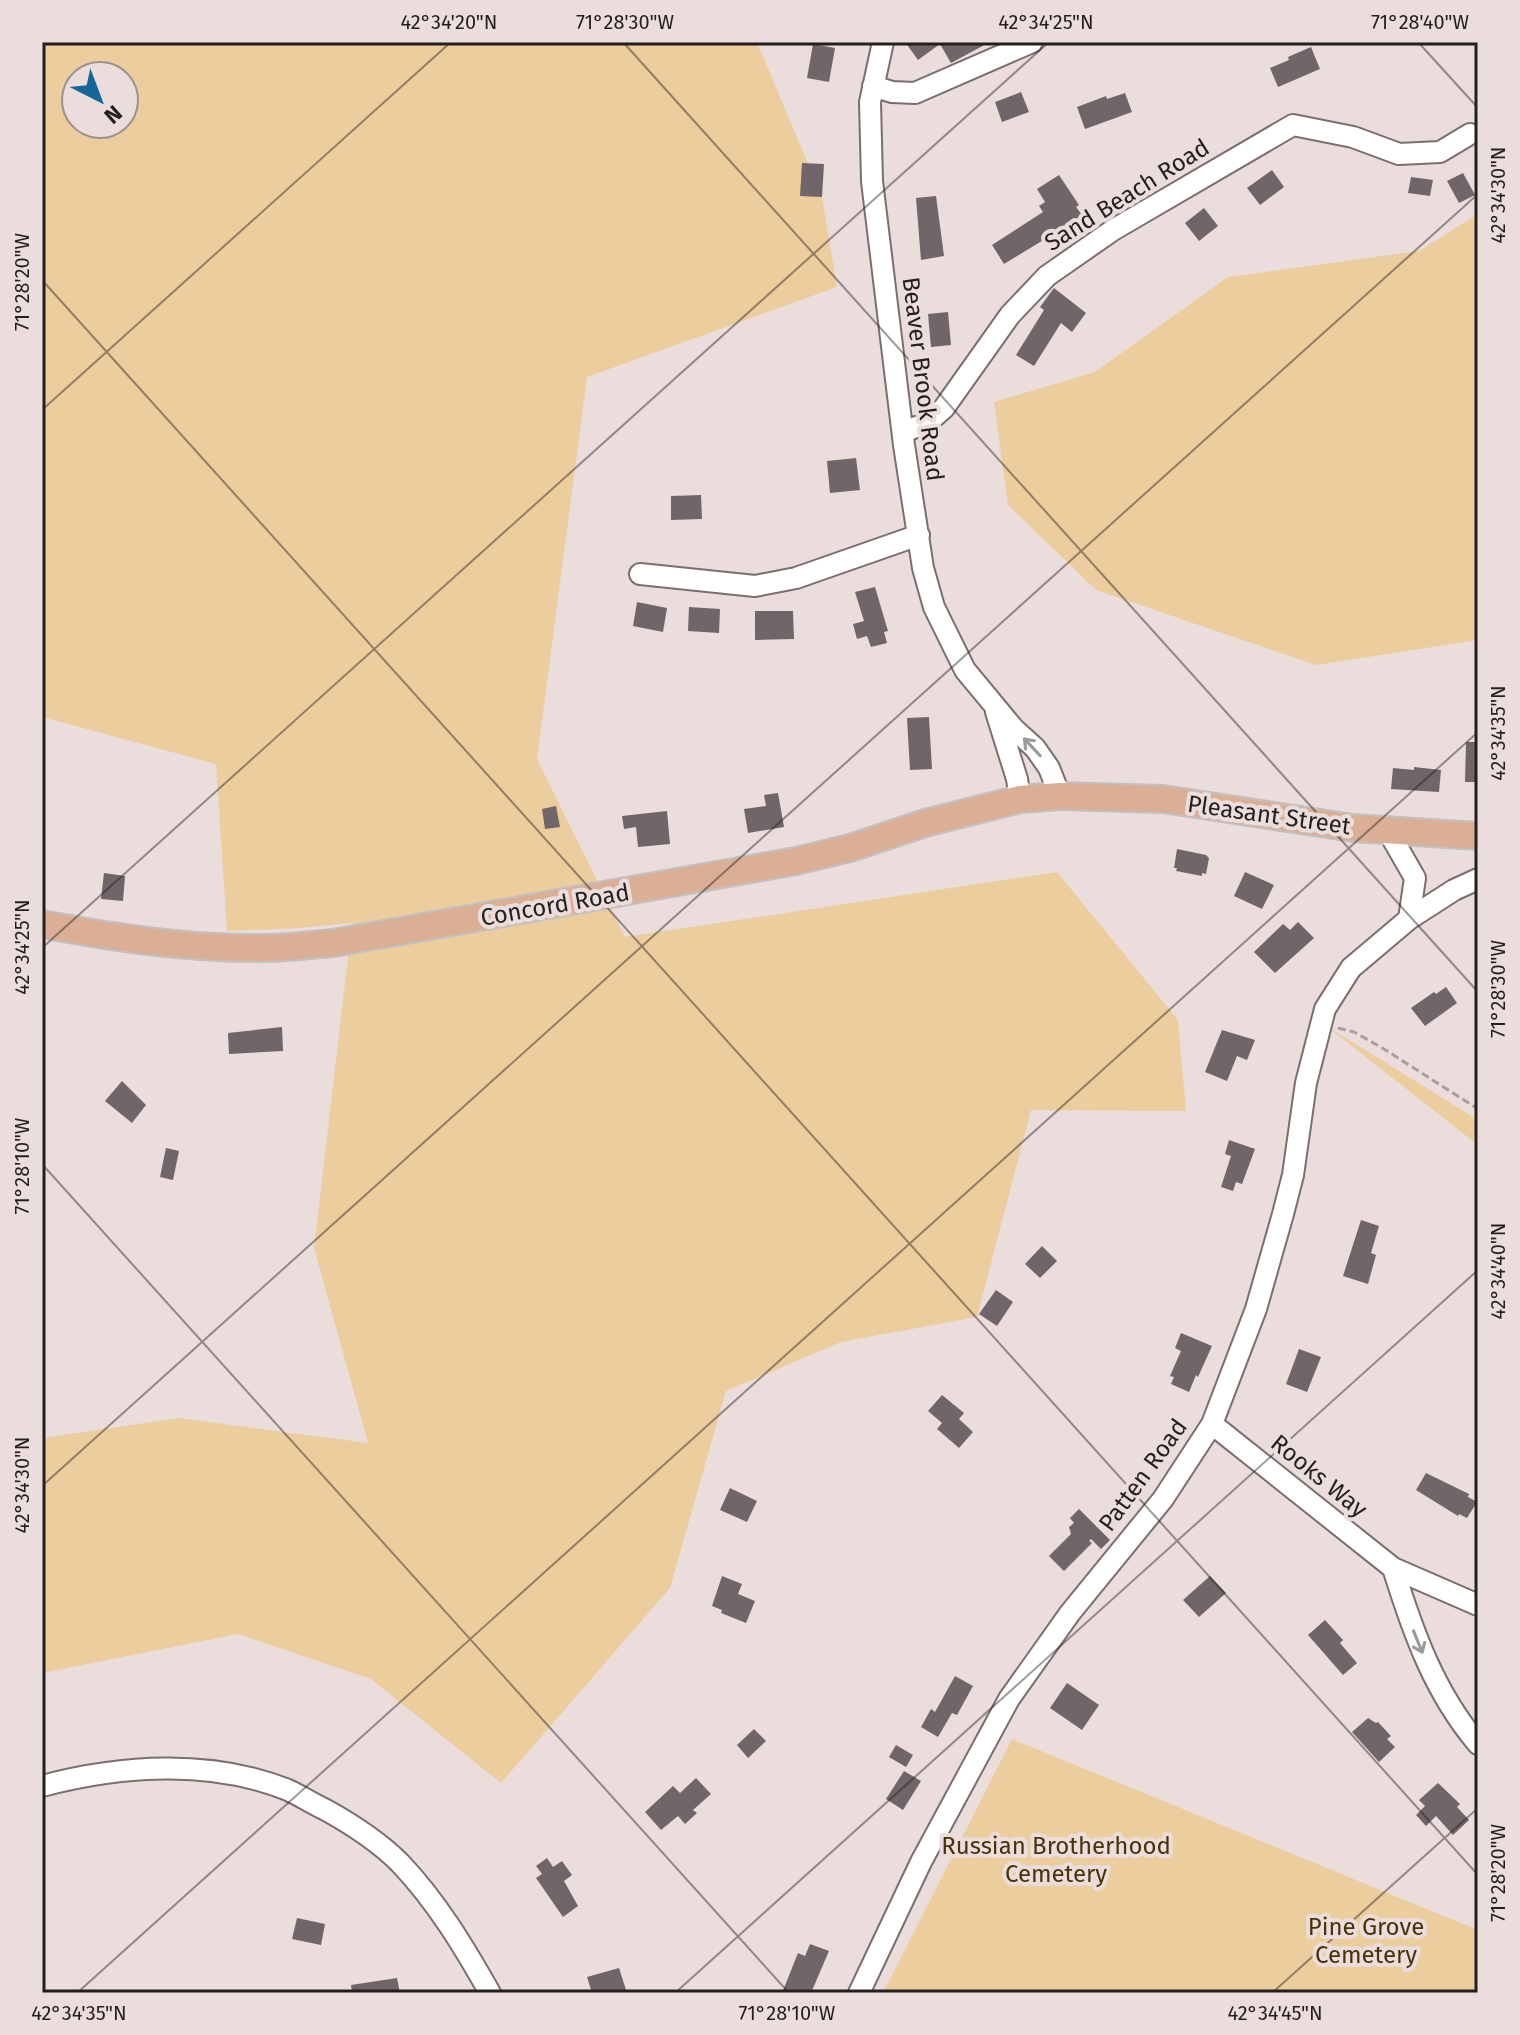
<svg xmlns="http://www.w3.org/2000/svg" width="1520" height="2035" font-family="'Fira Sans',sans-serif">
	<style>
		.green { fill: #ebcd9e; fill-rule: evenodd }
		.building { fill: #706569 }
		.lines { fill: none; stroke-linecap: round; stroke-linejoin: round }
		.minor-casing { stroke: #7b6f6e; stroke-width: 24 }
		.major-casing { stroke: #c2c0c0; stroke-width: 30 }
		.path { stroke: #aa9f9e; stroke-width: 3; stroke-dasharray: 8 4; stroke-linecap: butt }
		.minor { stroke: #fff; stroke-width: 20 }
		.major { stroke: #dbaf95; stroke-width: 26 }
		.oneway { stroke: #9c9a9a }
		.ticks { fill: none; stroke: #241f1f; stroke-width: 2; stroke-opacity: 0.45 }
		.labels { text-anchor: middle; stroke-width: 8; stroke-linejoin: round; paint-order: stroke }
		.street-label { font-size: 24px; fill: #241f1f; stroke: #ebdddc }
		.park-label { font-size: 24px; fill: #483309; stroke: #ebdddc }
		.neatline { fill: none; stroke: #241f1f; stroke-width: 3 }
		.ticks-label { font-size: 20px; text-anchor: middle; fill: #241f1f }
	</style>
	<rect width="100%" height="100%" fill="#ebdddc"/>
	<!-- green -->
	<path class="green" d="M42,42H757L822,197L837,287L587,377L537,759L625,937L1057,872L1178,1020L1186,1111L1031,1110L977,1317L841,1342L726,1391L670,1588L501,1783L371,1679L238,1634L42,1673V1438L179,1418L368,1443L314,1248L352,923L300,928L227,931L216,764L42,717ZM76,76H124V124H76Z
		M1478,214V640L1316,665L1096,590L1008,505L994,402L1095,372L1228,277L1419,251Z
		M1325,1025L1478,1120V1145Z
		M1012,1739L1478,1930V1993H883Z"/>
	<!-- building -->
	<path class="building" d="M905,42H990L951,63L940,44L918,60Z
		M813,44L835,48L829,82L807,78Z
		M1311,47L1320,69L1278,87L1270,68L1289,60L1288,57Z
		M1021,92L1029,112L1002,122L995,102Z
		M1125,93L1132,112L1085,129L1077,107L1106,96L1107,99Z
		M802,163L824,164L822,197L800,196Z
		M1272,170L1284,187L1260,205L1247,188Z
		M1463,173L1475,195L1459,203L1447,181Z
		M1059,175L1079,205L1076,207L1083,216L1004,264L992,245L1043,212L1039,206L1045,202L1037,189Z
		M1411,177L1433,180L1430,196L1408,193Z
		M936,196L944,256L921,260L916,198Z
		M1204,208L1218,226L1199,241L1185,223Z
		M1054,288L1086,313L1072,332L1061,323L1034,366L1016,355L1044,310L1040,307Z
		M948,312L951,345L931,347L928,314Z
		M856,458L860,490L830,493L827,461Z
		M701,495L702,519L671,520V496Z
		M875,587L888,631L884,632L887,643L871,647L867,636L857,639L853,624L864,621L855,592Z
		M637,602L667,608L663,632L633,626Z
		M689,607L720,609L719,633L688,631Z
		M755,611H793L794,639L755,640Z
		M929,717L932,769L910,770L907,718Z
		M1466,742H1478V782H1465Z
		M1414,767L1441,770L1439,792L1391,789L1393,768L1414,770Z
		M778,793L784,827L748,833L744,809L766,806L764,795Z
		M556,806L560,827L545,829L542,809Z
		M667,811L670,844L638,847L636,827L624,829L622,816Z
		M1177,849L1206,855L1209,858L1206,874L1202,873V876L1176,871L1177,868H1174Z
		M1245,872L1274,885L1262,909L1234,896Z
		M104,873L125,876L123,901L101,899Z
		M1298,922L1314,938L1275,973L1254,952L1283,924L1290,930Z
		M1446,987L1457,1003L1425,1026L1411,1008L1434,992L1436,994Z
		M282,1027L283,1051L229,1054L228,1033Z
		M1222,1030L1255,1040L1247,1060L1237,1056L1227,1081L1205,1072Z
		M122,1081L146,1105L132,1123L105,1101Z
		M1229,1140L1255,1149L1242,1184L1236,1182L1233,1191L1221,1187L1231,1156L1225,1154Z
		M166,1148L179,1151L173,1180L160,1177Z
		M1361,1220L1379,1226L1371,1253L1376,1255L1368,1284L1343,1276Z
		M1042,1246L1057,1261L1040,1278L1025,1264Z
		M996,1290L1013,1302L997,1326L979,1314Z
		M1181,1333L1212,1346L1198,1377L1196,1375L1189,1392L1171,1384L1174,1377L1170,1376L1181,1351L1175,1348Z
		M1299,1349L1321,1357L1307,1392L1286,1384Z
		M942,1395L964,1413L959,1419L973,1432L959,1448L937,1429L942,1423L928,1411Z
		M1426,1473L1469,1494L1468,1497L1477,1502L1467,1518L1459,1514L1458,1516L1416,1490Z
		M730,1488L757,1501L747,1522L720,1510Z
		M1079,1509L1110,1540L1101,1549L1091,1539L1089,1541L1092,1543L1064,1571L1049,1556L1071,1534L1069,1527L1074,1523L1070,1518Z
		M722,1576L742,1584L738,1594L755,1601L746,1623L721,1613L722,1610L712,1606Z
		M1210,1576L1226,1593L1199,1617L1183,1600Z
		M1325,1620L1343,1640L1340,1643L1357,1663L1343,1675L1308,1635Z
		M955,1676L973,1686L957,1715L952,1713L938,1737L921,1727L931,1709L935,1712Z
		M1067,1683L1099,1705L1082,1730L1050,1708Z
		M1368,1718L1376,1723L1378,1722L1391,1736L1387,1739L1395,1747L1379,1762L1352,1732Z
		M754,1729L766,1741L748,1758L737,1745Z
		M896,1745L913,1755L906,1767L889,1757Z
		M904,1771L921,1781L903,1810L886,1799Z
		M696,1778L711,1794L693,1810L697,1813L685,1824L678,1816L661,1830L645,1812L673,1786L680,1793Z
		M1438,1783L1460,1804L1457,1807L1469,1820L1453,1835L1436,1816L1426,1826L1416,1815L1425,1806L1419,1800Z
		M547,1858L553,1867L562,1861L572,1875L564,1881L578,1906L563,1917L536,1878L542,1874L536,1866Z
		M297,1918L325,1924L321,1945L292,1939Z
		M810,1944L829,1951L811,1993H782L798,1953L805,1956Z
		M619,1968L627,1993H592L587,1977Z
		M397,1978L400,1993H352L351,1985Z"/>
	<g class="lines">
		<defs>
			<path id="minor" d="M883,42L870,102L872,181L904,445L923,568L934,607L965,670L1014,729L1035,748L1049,768L1060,796
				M873,86L892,92L915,93L1032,42
				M903,432L927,423L944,408L1010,315L1047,276L1113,230L1293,125L1353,137L1399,154L1440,152L1470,134
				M640,574L755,586L796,578L919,535
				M996,712L1017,779L1020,799
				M1409,919L1454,890L1478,879
				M1212,1424L1393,1568L1478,1605
				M1393,1568C1413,1632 1434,1692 1478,1744
				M42,1786C121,1765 211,1759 288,1790C301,1796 313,1804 326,1810C353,1825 378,1841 400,1863C437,1902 464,1947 490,1993
				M859,1993L921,1862L1009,1699L1070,1613L1163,1499L1212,1424L1256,1309L1283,1214L1293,1175L1306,1083L1325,1009L1351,968L1409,919L1415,878L1388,831"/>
			<path id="major" d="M42,924C116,938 189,949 265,948C287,948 310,945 333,943L796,861L850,848L925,823L1020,799L1060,796L1163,799L1353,828L1478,836"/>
		</defs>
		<!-- minor casing -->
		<use href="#minor" class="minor-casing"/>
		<!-- major casing -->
		<use href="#major" class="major-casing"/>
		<!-- path -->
		<path class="path" d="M1338,1028L1354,1032L1384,1049L1478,1109"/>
		<!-- minor -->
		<use href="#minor" class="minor"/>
		<!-- major -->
		<use href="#major" class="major"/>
	</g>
	<!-- one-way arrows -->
	<defs><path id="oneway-shaft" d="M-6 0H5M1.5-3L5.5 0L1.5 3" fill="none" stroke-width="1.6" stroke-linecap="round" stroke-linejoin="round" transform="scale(2)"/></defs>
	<g class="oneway">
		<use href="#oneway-shaft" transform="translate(1032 747) rotate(-133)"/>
		<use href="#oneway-shaft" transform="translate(1418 1642) rotate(68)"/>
	</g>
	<!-- ticks -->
	<path class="ticks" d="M623,42L1478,992M1418,42L1478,108M42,280L1478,1875M42,410L451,42M42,948L1049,42M42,1164L789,1993M42,1486L1478,194M77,1993L1478,732M675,1993L1478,1270M1272,1993L1478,1808"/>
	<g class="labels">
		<!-- street labels -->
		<g class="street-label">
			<text transform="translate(1127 195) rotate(-32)" y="8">Sand Beach Road</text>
			<text transform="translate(923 379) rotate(83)" y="8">Beaver Brook Road</text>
			<text transform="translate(1269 815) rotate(8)" y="8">Pleasant Street</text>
			<text transform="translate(555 905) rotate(-10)" y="8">Concord Road</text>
			<text transform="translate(1143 1475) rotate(-54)" y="8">Patten Road</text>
			<text transform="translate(1319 1476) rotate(39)" y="8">Rooks Way</text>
		</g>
		<!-- park labels -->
		<g class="park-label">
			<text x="1056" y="1854">Russian Brotherhood<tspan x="1056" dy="28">Cemetery</tspan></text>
			<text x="1366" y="1935">Pine Grove<tspan x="1366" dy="28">Cemetery</tspan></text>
		</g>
	</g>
	<!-- border -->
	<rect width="1520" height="2035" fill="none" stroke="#ebdddc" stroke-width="88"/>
	<!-- north arrow -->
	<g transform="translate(100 100) rotate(138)"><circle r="38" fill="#ebdddc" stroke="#9b9190" stroke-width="2"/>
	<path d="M0-6L14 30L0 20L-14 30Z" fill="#166698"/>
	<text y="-12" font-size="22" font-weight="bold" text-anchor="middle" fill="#241f1f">N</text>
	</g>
	<rect x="44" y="44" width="1432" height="1947" class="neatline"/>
	<g class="ticks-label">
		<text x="449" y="29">42°34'20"N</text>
		<text x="625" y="29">71°28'30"W</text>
		<text x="1046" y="29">42°34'25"N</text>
		<text x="1420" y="29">71°28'40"W</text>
		<text transform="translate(1498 195) rotate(-90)" y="7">42°34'30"N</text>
		<text transform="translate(22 282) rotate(-90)" y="7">71°28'20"W</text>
		<text transform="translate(1498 733) rotate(-90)" y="7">42°34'35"N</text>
		<text transform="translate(22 947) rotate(-90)" y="7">42°34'25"N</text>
		<text transform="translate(1498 989) rotate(-90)" y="7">71°28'30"W</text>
		<text transform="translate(22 1166) rotate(-90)" y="7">71°28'10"W</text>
		<text transform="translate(1498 1271) rotate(-90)" y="7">42°34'40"N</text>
		<text transform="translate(22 1485) rotate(-90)" y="7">42°34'30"N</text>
		<text transform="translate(1498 1873) rotate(-90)" y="7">71°28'20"W</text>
		<text x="79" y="2020">42°34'35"N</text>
		<text x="787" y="2020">71°28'10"W</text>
		<text x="1275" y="2020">42°34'45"N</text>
	</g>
</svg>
